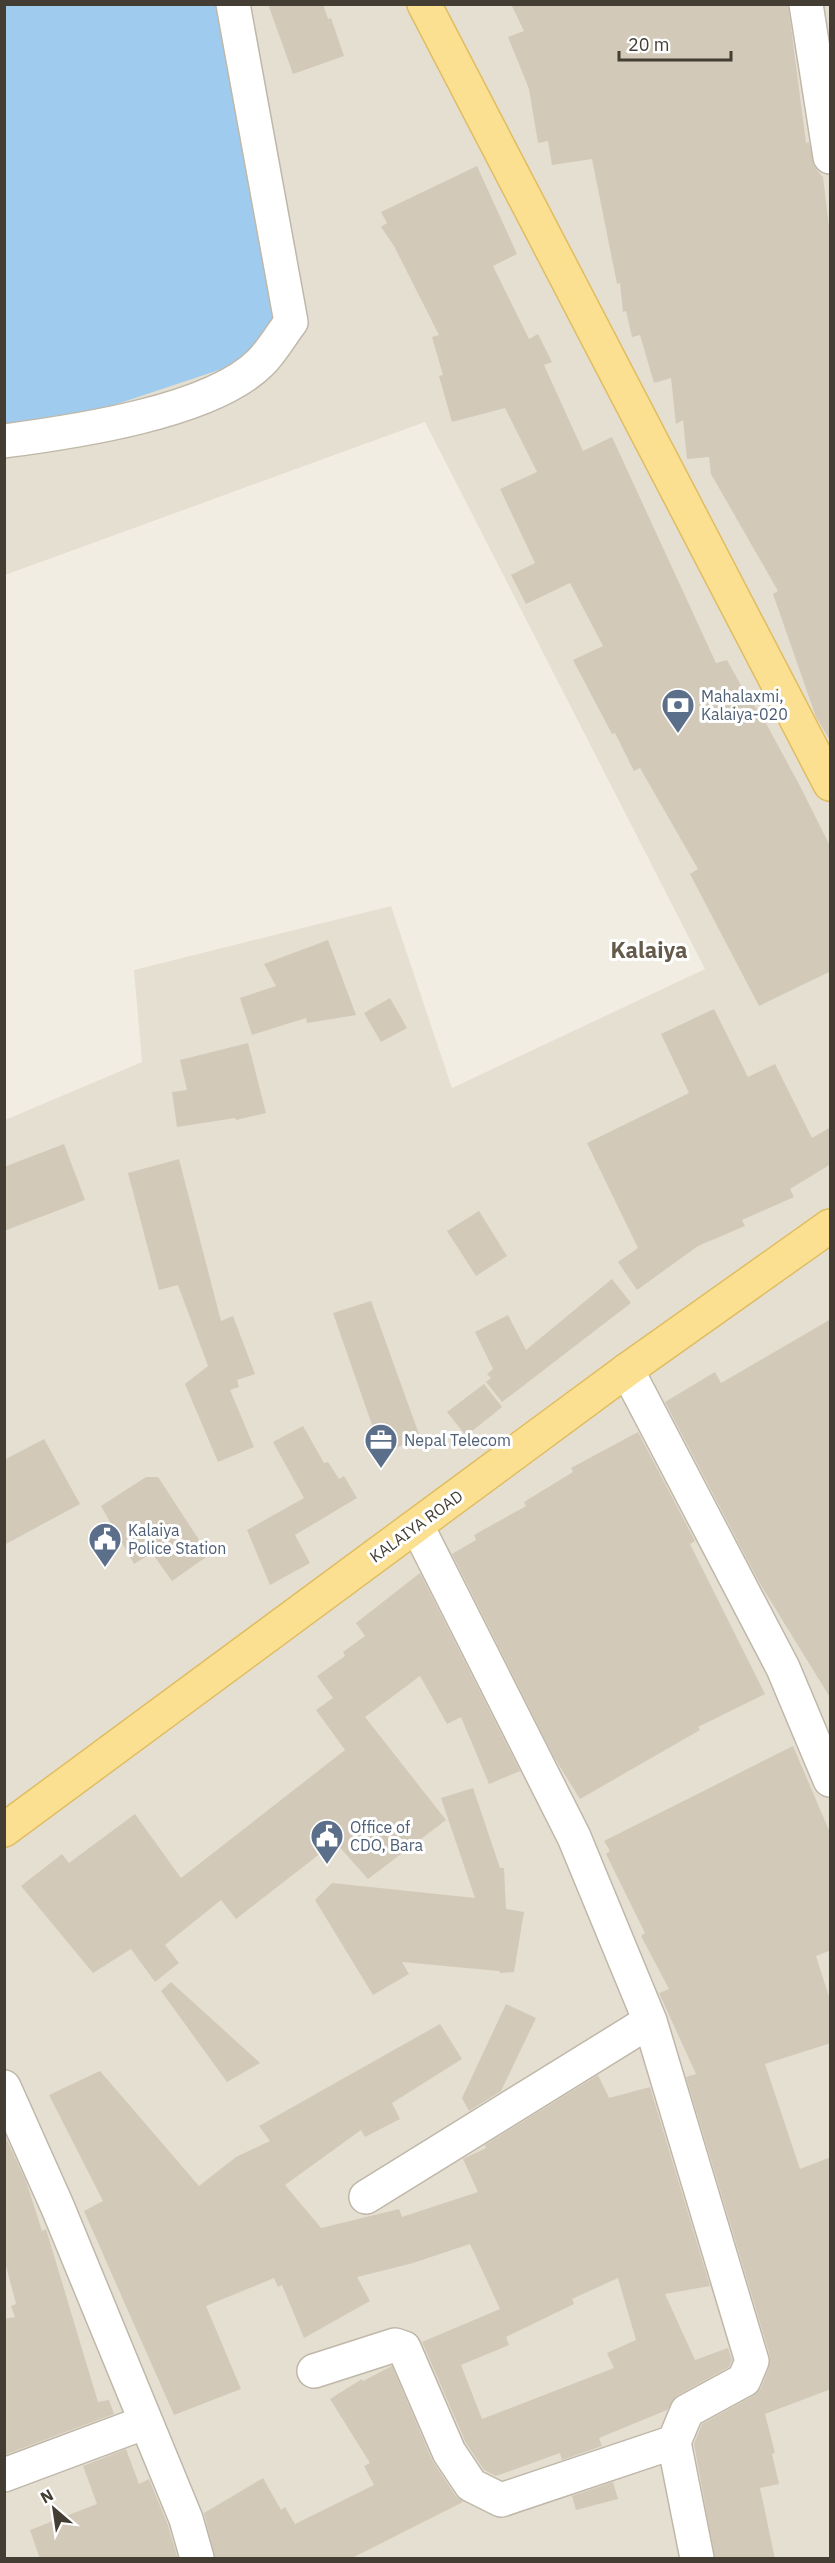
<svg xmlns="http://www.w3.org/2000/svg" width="835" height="2563" font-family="'IBM Plex Sans',sans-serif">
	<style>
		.residential { fill: #e5dfd1 }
		.water { fill: #9fccee }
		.building { fill: #d2c9b9; fill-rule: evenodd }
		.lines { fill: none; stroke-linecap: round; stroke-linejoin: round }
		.minor-casing { stroke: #bfb8a9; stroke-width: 36 }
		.major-casing { stroke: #e0bd62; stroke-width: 36 }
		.minor { stroke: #fff; stroke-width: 33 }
		.major { stroke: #fce091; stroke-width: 33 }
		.labels { text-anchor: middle; stroke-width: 6; stroke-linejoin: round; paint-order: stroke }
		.service-label { font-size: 16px; fill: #4e5e75; stroke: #fff; text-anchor: start }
		.street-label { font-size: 16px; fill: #433d33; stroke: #fff }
		.district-label { font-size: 22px; font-weight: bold; fill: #655b4b; stroke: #fff }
	</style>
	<rect width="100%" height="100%" fill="#f1ede3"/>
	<!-- residential -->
	<path class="residential" d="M5,5H830V2558H5V1120L142,1062L134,970L391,906L452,1088L705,969L425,422L5,575Z"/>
	<!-- water -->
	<path class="water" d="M214,4L219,11L278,320L234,365L93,412L5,424L4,5Z"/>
	<!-- building -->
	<path class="building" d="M268,4H323L328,19L331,18L344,56L293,74Z
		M511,4H788L806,143L809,142L815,168L823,177L831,243V742L816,717L773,594L778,591L711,474L709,457L687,459L683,420L676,424L671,378L654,383L640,335L632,337L626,311L623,312L620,283L617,284L592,159L552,165L548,141L538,143L529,89L508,37L524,31Z
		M477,166L517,254L493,266L529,339L538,334L552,362L544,365L583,451L612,437L716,663L727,660L747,696L762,716L800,786L831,848V971L759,1006L690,874L698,869L640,768L634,771L615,733L612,734L573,660L603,646L570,583L526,604L511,575L535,563L500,489L537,472L505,408L452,422L439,376L443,375L432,337L439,335L394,246L381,227L387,223L381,212Z
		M328,940L356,1015L307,1023L306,1018L252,1035L240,998L276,986L264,964Z
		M390,998L407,1028L381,1042L364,1013Z
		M714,1009L748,1077L775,1064L812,1138L831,1127V1164L790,1189L794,1197L742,1220L745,1226L698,1246L637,1290L618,1262L638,1248L587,1143L689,1093L661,1034Z
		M248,1043L266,1113L236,1120L235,1118L177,1127L172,1092L187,1090L180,1060Z
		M64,1144L85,1200L4,1231V1167Z
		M179,1159L221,1321L233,1316L255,1374L237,1380L239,1387L230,1390L254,1447L218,1462L185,1384L208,1366L178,1285L159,1290L128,1173Z
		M479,1211L507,1256L476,1276L447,1231Z
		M612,1279L631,1303L502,1402L486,1382L491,1378L487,1374L493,1369L475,1332L508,1315L526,1350Z
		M371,1301L420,1437L383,1454L370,1426L372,1425L333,1313Z
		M831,1319V1699L759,1582L665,1402L715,1372L721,1383Z
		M484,1384L502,1407L466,1436L447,1412Z
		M303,1426L324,1463L328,1462L339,1479L344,1476L357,1498L295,1535L310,1563L270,1585L247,1530L304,1498L273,1442Z
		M638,1432L695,1541L690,1544L765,1694L698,1727L700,1730L580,1799L554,1757L452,1554L476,1540L474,1535L526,1506L524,1502L573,1472L571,1468Z
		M44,1439L80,1504L4,1545V1460Z
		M146,1477H158L209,1555L172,1581L152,1553L134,1564L101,1506Z
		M420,1573L520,1771L489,1784L461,1717L447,1724L420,1676L365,1717L446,1820L368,1879L335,1842L236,1919L221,1900L165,1945L179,1963L155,1982L131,1949L93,1973L21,1886L62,1854L69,1863L135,1814L181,1878L345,1750L316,1710L333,1698L317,1676L345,1656L343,1652L365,1636L356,1623Z
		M793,1746L831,1835V1950L816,1956L831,2003V2043L765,2064L800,2169L831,2157V2389L765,2414L775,2453L772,2454L779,2484L760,2488L775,2559H715L694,2444L702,2424L753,2396L761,2388L769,2368L770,2356L686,2077L696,2074L659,1993L669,1989L641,1936L645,1933L606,1854L610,1851L604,1841Z
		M473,1788L500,1868H504L506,1909L524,1912L514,1972L500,1973L499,1971L402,1962L409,1974L373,1995L315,1900L332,1883L475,1898L441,1798Z
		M171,1982L260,2063L227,2082L161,1991Z
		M506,2004L536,2018L501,2091L469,2111L462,2098Z
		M440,2024L462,2059L392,2103L400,2119L365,2137L361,2130L285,2185L321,2228L399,2209L402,2217L478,2192L463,2159L486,2148L485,2145L598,2075L609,2098L650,2087L710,2286L665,2294L695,2360L728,2348L732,2360L729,2367L678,2395L667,2410L599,2438L602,2446L562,2460L560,2453L496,2476L484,2470L466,2443L422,2342L500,2309L470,2244L413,2263L357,2277L370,2301L304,2338L282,2285L278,2287L274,2278L206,2306L241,2389L174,2415L84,2211L103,2201L49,2095L100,2071L199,2186L236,2157L270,2141L259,2126ZM618,2278L636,2340L607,2353L614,2368L482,2419L461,2365L509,2345L506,2337L574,2304L572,2299Z
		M5,2136L26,2181L42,2231L46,2229L98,2402L109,2400L114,2414L4,2455V2319L15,2317L11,2306L16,2304L4,2258Z
		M392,2366L432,2460L455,2495L463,2502L350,2559H215L204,2513L263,2478L281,2510L285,2507L295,2524L374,2485L364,2466L370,2463L330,2399L362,2379L363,2381Z
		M126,2449L139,2484L149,2479L168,2525L178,2559H40L30,2530L97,2504L83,2466Z
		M613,2482L618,2499L576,2510L572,2496Z"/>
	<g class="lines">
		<defs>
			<path id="minor" d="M806,4L830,157
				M4,441C73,432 212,412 261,362C272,351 281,335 291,322L233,4
				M627,1370L783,1668L830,1780
				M417,1526L574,1837L650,2021L752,2361L744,2380L687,2411L674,2442L697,2558
				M4,2087L58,2208L186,2519L197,2558
				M366,2197L650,2021
				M314,2371L395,2345L404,2348L449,2452L471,2485L501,2500L674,2442
				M4,2475L146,2422"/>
			<path id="major" d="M424,4L830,784
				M4,1830L627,1370L830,1226"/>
		</defs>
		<!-- minor casing -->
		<use href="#minor" class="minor-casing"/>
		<!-- major casing -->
		<use href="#major" class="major-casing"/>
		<!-- minor -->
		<use href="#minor" class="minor"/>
		<!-- major -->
		<use href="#major" class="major"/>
	</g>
	<!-- icons -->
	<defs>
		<symbol id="bank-pin" viewBox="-11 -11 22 30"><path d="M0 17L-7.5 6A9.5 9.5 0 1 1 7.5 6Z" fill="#5c6f8a" stroke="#fff"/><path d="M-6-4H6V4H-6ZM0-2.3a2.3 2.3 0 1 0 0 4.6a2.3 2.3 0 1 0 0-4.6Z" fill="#fff"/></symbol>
		<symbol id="office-pin" viewBox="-11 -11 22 30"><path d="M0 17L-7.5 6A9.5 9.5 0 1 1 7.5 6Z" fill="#5c6f8a" stroke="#fff"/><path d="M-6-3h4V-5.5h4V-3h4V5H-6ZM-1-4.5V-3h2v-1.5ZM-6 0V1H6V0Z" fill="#fff"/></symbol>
		<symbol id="civic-pin" viewBox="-11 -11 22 30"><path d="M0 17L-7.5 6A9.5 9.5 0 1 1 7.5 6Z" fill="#5c6f8a" stroke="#fff"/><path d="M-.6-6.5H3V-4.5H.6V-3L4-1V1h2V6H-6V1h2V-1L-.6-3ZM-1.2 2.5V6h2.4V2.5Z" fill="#fff"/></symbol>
	</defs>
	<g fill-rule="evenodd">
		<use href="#bank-pin" x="659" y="686" width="38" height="52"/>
		<use href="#office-pin" x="362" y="1421" width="38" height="52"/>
		<use href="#civic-pin" x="86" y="1520" width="38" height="52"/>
		<use href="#civic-pin" x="308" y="1817" width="38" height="52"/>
	</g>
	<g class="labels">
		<!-- service labels -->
		<g class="service-label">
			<text x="701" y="702">Mahalaxmi,<tspan x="701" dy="18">Kalaiya-020</tspan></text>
			<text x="404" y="1446">Nepal Telecom</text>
			<text x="128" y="1536">Kalaiya<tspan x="128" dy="18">Police Station</tspan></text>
			<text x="350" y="1833">Office of<tspan x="350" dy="18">CDO, Bara</tspan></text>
		</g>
		<!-- street labels -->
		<g class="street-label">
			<text transform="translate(416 1526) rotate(-36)" y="6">KALAIYA ROAD</text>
		</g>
		<!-- district labels -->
		<g class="district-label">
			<text x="649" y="958">Kalaiya</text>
		</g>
	</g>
	<!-- border -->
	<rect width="835" height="2563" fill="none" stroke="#433d33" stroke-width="12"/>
	<!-- north arrow -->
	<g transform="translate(54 2509) rotate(331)" stroke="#ffffff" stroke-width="4.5" paint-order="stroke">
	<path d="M0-4.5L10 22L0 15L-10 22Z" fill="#433d33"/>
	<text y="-9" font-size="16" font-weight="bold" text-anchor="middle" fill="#433d33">N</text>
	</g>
	<!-- scale -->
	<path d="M619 51v9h112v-9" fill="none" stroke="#433d33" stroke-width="3"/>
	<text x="628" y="51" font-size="18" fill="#433d33" stroke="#ffffff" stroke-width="4.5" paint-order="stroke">20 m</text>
</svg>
